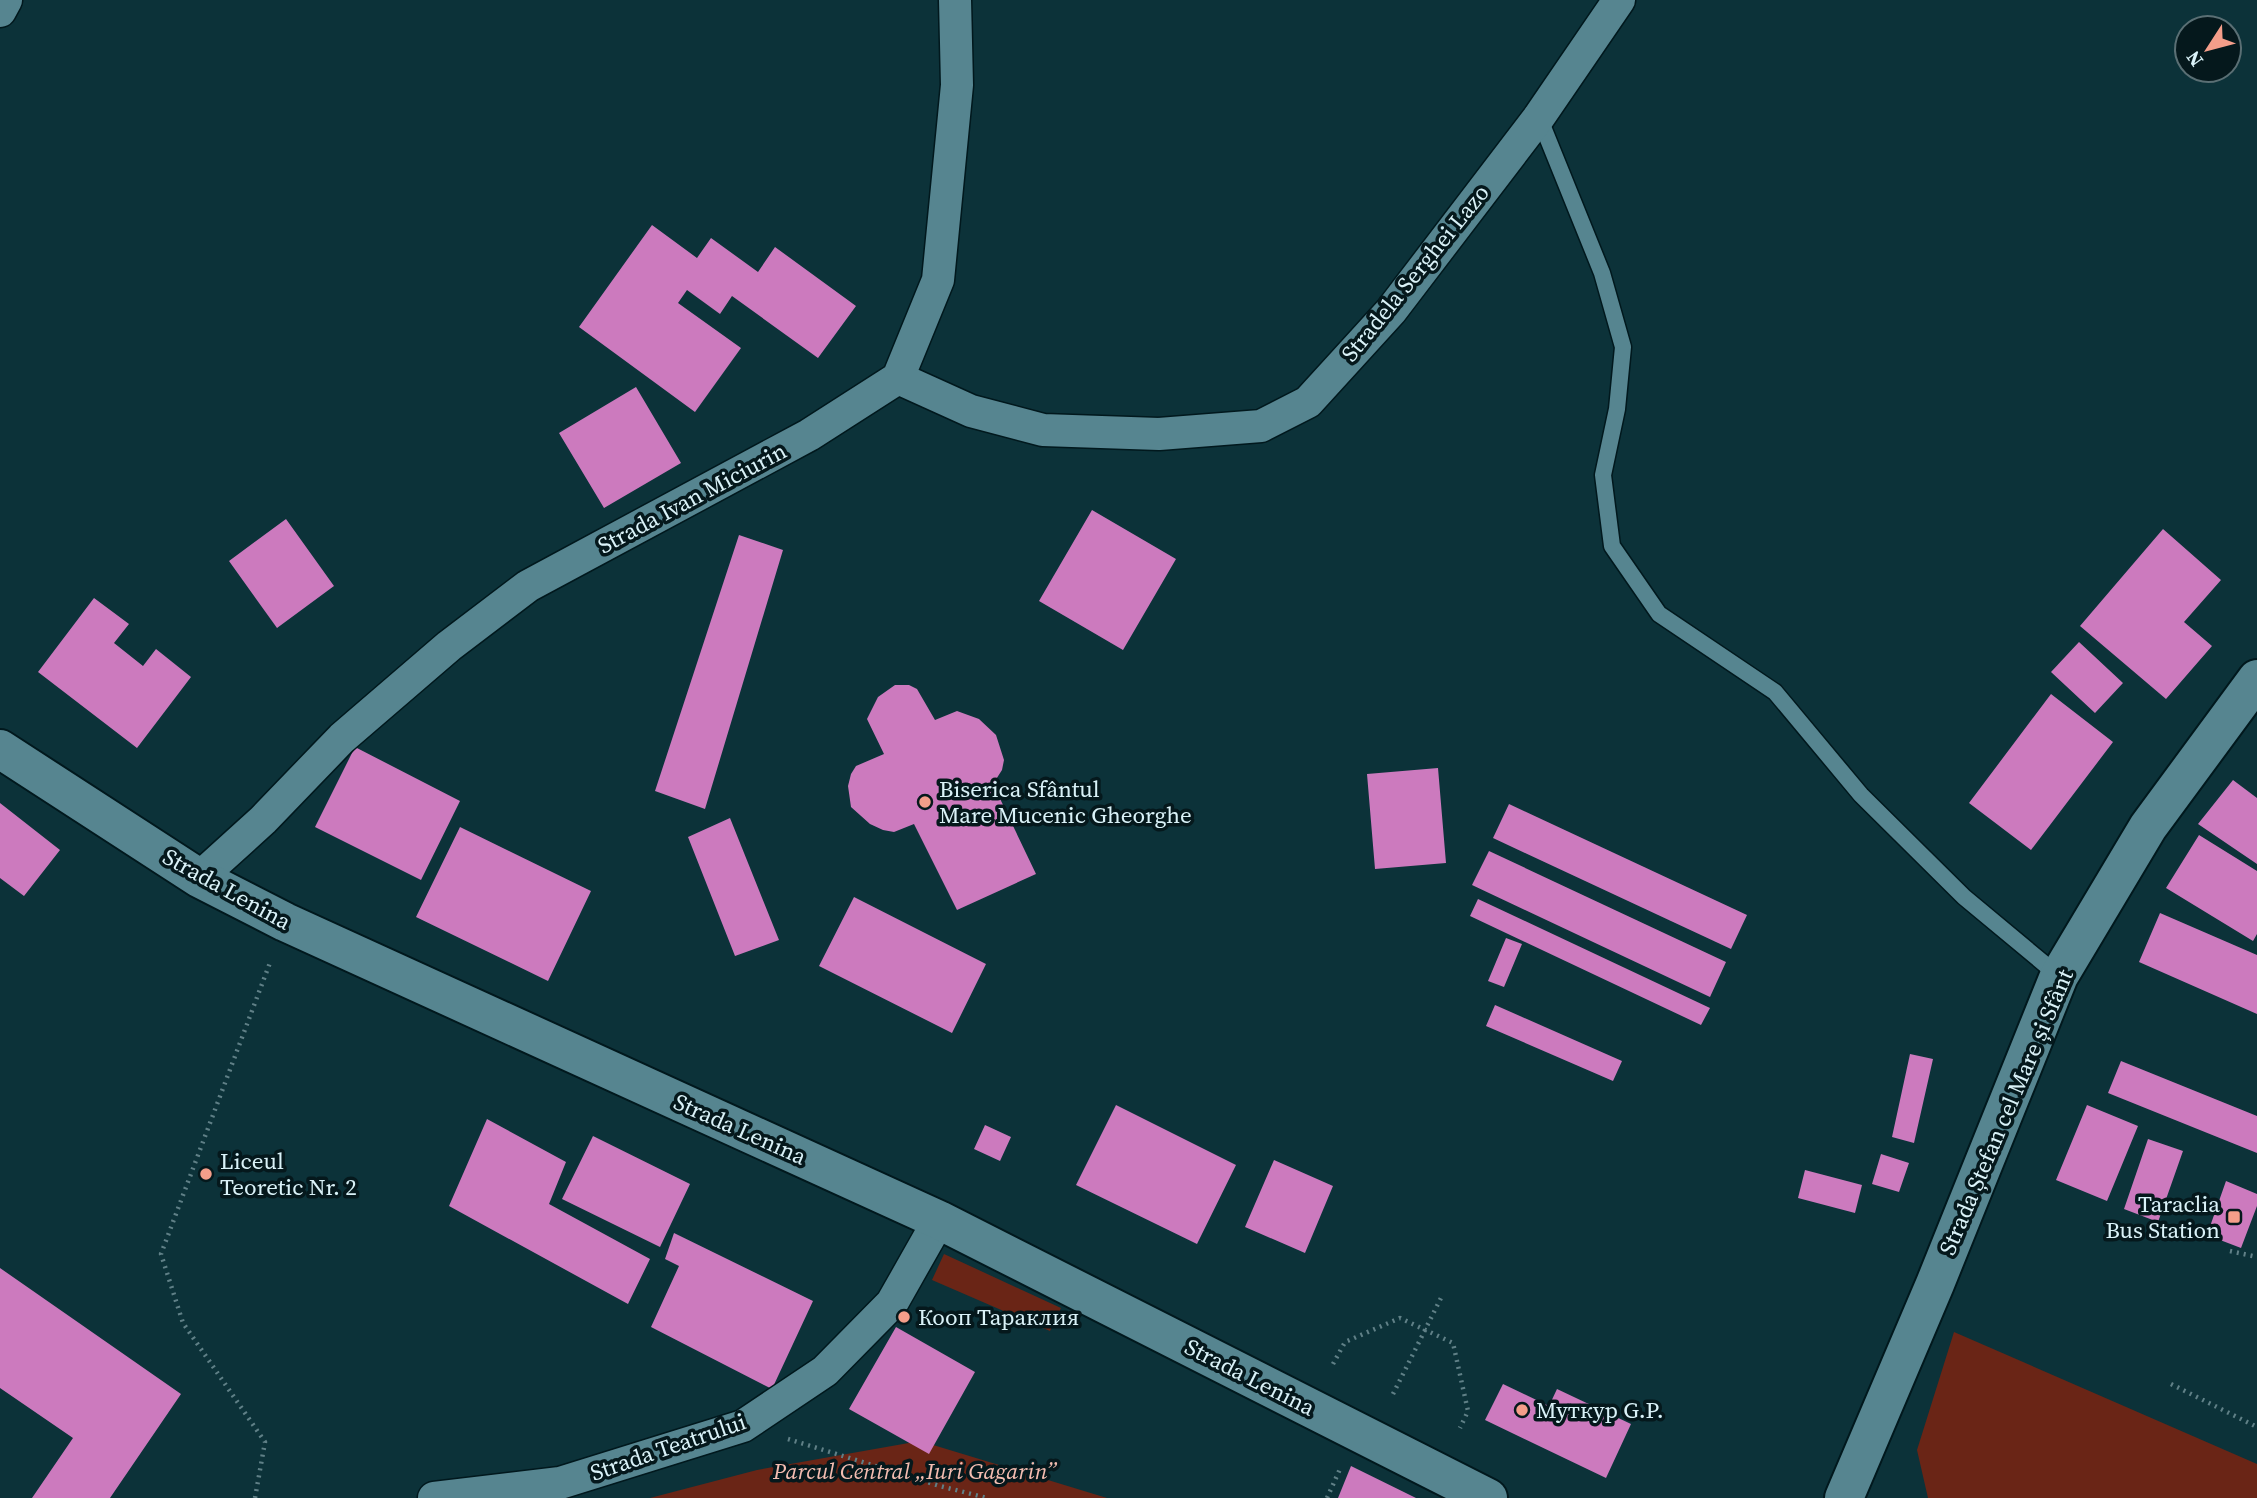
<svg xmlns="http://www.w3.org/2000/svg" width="2257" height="1498" font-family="'Source Serif 4',serif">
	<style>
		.green { fill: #6a2516 }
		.building { fill: #cc7abe }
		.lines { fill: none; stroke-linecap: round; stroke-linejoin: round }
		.service-casing { stroke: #01181d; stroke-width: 19 }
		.minor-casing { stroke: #01181d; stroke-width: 35 }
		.tertiary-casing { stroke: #01181d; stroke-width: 42 }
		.secondary-casing { stroke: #01181d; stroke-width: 42 }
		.path { stroke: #608087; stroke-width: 4.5; stroke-dasharray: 2 5; stroke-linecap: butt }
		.service { stroke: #568590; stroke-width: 16 }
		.minor { stroke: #568590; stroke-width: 32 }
		.tertiary { stroke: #568590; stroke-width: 38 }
		.secondary { stroke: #568590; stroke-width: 38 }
		.poi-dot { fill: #f49e8a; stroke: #05181c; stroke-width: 2.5 }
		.labels { text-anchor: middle; stroke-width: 7; stroke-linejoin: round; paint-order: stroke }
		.street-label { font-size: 23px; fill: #daf2f8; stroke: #05181c }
		.poi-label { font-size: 23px; fill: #daf2f8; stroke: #05181c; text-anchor: start }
		.park-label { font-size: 23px; font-style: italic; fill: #f4bdb1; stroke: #05181c }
	</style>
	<rect width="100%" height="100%" fill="#0c3239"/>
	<!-- green -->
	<path class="green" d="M944,1254L1061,1308L1050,1331L932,1280Z
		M1954,1332L2257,1464V1498H1928L1917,1450Z
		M920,1441L1107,1498H650L757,1470Z"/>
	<!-- building -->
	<path class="building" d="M652,225L697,258L711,238L758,272L775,247L856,306L818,358L732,296L720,314L687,290L678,303L741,348L695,412L579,327Z
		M636,387L681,463L604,508L559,433Z
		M1092,510L1176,559L1123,650L1039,601Z
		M286,519L334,586L277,628L229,561Z
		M2163,529L2221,580L2184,622L2212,646L2166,699L2080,626Z
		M739,535L783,550L705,809L655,791Z
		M94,598L129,624L114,643L143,666L156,649L191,677L137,748L38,672Z
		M2079,642L2123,683L2095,713L2051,672Z
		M895,685H909L917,689L935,720L957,711L979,719L996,735L1004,760L1002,770L993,784L1036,874L957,910L914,824L894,832L883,830L870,824L851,807L848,786L851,774L856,766L884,754L867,719L878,697Z
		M2051,694L2113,742L2031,850L1969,803Z
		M355,747L460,801L421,880L315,827Z
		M1438,768L1446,863L1375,869L1367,774Z
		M2233,780L2257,798V864L2198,824Z
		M0,803L60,850L24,896L0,878Z
		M1509,804L1747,915L1731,949L1493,838Z
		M730,818L779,940L735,956L688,837Z
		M460,827L591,891L548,981L416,917Z
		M2199,835L2257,871V934L2253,941L2166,888Z
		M1489,851L1726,962L1710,997L1472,885Z
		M854,897L986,964L952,1033L819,966Z
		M1478,899L1710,1008L1701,1025L1470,916Z
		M2160,913L2257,955V1014L2139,962Z
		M1506,938L1522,944L1504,987L1488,981Z
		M1495,1005L1622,1061L1613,1081L1486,1026Z
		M1910,1054L1933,1059L1914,1143L1892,1137Z
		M2121,1061L2257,1116V1153L2108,1093Z
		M1116,1105L1236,1165L1197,1244L1076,1185Z
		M2087,1105L2138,1126L2107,1201L2056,1180Z
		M487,1119L566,1162L549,1204L650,1259L628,1304L449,1206Z
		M985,1125L1011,1137L1000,1161L974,1149Z
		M593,1136L690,1184L660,1247L562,1199Z
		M2148,1139L2183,1151L2158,1222L2124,1209Z
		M1881,1154L1909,1163L1899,1192L1872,1184Z
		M1274,1160L1333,1186L1305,1253L1245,1227Z
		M1805,1170L1862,1185L1855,1213L1798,1198Z
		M2226,1181L2257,1194V1206L2241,1248L2207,1235Z
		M674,1233L813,1301L772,1389L651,1327L679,1266L665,1259Z
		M0,1268L181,1394L110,1498H32L73,1438L0,1388Z
		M896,1327L975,1372L929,1454L849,1409Z
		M1503,1384L1549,1406L1557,1389L1631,1424L1606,1478L1485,1420Z
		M1351,1466L1416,1498H1338Z"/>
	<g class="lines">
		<defs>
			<path id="service" d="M1539,117L1602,273L1623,347L1617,409L1603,475L1612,546L1659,614L1775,692L1861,795L1964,897L2059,976"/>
			<path id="minor" d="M0,11L6,0
				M898,378L971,411L1043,430L1159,434L1261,426L1308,402L1391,311L1539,117L1619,0
				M199,878L263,820L342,738L449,646L528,586L809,435L898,378L938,280L957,85L955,0
				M434,1498L560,1483L743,1426L825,1371L892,1303L939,1220"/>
			<path id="tertiary" d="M0,749L199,878L285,922L939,1220L1488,1498"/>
			<path id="secondary" d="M1844,1498L1935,1284L2059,976L2148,827L2257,679"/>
		</defs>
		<!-- service casing -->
		<use href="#service" class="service-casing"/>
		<!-- minor casing -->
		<use href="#minor" class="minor-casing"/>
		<!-- tertiary casing -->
		<use href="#tertiary" class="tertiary-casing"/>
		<!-- secondary casing -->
		<use href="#secondary" class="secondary-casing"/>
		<!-- path -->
		<path class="path" d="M2230,1251L2257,1257
			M1333,1364L1345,1342L1400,1318L1453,1343L1468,1411L1460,1428
			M2171,1384L2257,1427
			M1393,1394L1442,1296
			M788,1439L940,1486L987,1498
			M255,1498L265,1442L183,1323L161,1254L271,960
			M1327,1498L1340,1469"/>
		<!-- service -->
		<use href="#service" class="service"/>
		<!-- minor -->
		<use href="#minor" class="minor"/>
		<!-- tertiary -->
		<use href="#tertiary" class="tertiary"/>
		<!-- secondary -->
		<use href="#secondary" class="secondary"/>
	</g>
	<!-- markers -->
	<g class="poi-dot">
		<circle cx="925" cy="802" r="7"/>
		<circle cx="206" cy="1174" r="7"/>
		<rect x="2227" y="1210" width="14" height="14" rx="3.5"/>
		<circle cx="904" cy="1317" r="7"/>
		<circle cx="1522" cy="1410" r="7"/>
	</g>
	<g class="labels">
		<!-- street labels -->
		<g class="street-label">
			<text transform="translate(1415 273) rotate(-51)" y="8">Stradela Serghei Lazo</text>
			<text transform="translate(692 498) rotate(-28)" y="8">Strada Ivan Miciurin</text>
			<text transform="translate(227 889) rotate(29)" y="8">Strada Lenina</text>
			<text transform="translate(2006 1112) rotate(-67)" y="8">Strada Ștefan cel Mare și Sfânt</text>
			<text transform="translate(740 1129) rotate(24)" y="8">Strada Lenina</text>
			<text transform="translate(1250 1377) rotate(27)" y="8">Strada Lenina</text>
			<text transform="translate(668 1447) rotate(-19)" y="8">Strada Teatrului</text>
		</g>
		<!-- poi labels -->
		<g class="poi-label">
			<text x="939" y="797">Biserica Sfântul<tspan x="939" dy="26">Mare Mucenic Gheorghe</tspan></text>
			<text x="220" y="1169">Liceul<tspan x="220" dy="26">Teoretic Nr. 2</tspan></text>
			<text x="2220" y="1212" text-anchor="end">Taraclia<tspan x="2220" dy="26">Bus Station</tspan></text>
			<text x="918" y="1325">Кооп Тараклия</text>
			<text x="1536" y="1418">Муткур G.P.</text>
		</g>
		<!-- park labels -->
		<g class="park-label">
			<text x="915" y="1479">Parcul Central „Iuri Gagarin”</text>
		</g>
	</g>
	<!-- north arrow -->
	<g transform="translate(2208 49) rotate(234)"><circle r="33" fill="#05181c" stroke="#5a6f74" stroke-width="2"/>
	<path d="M0-5L12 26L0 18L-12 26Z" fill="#f49e8a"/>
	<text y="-10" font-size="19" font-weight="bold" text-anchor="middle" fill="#daf2f8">N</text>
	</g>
</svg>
